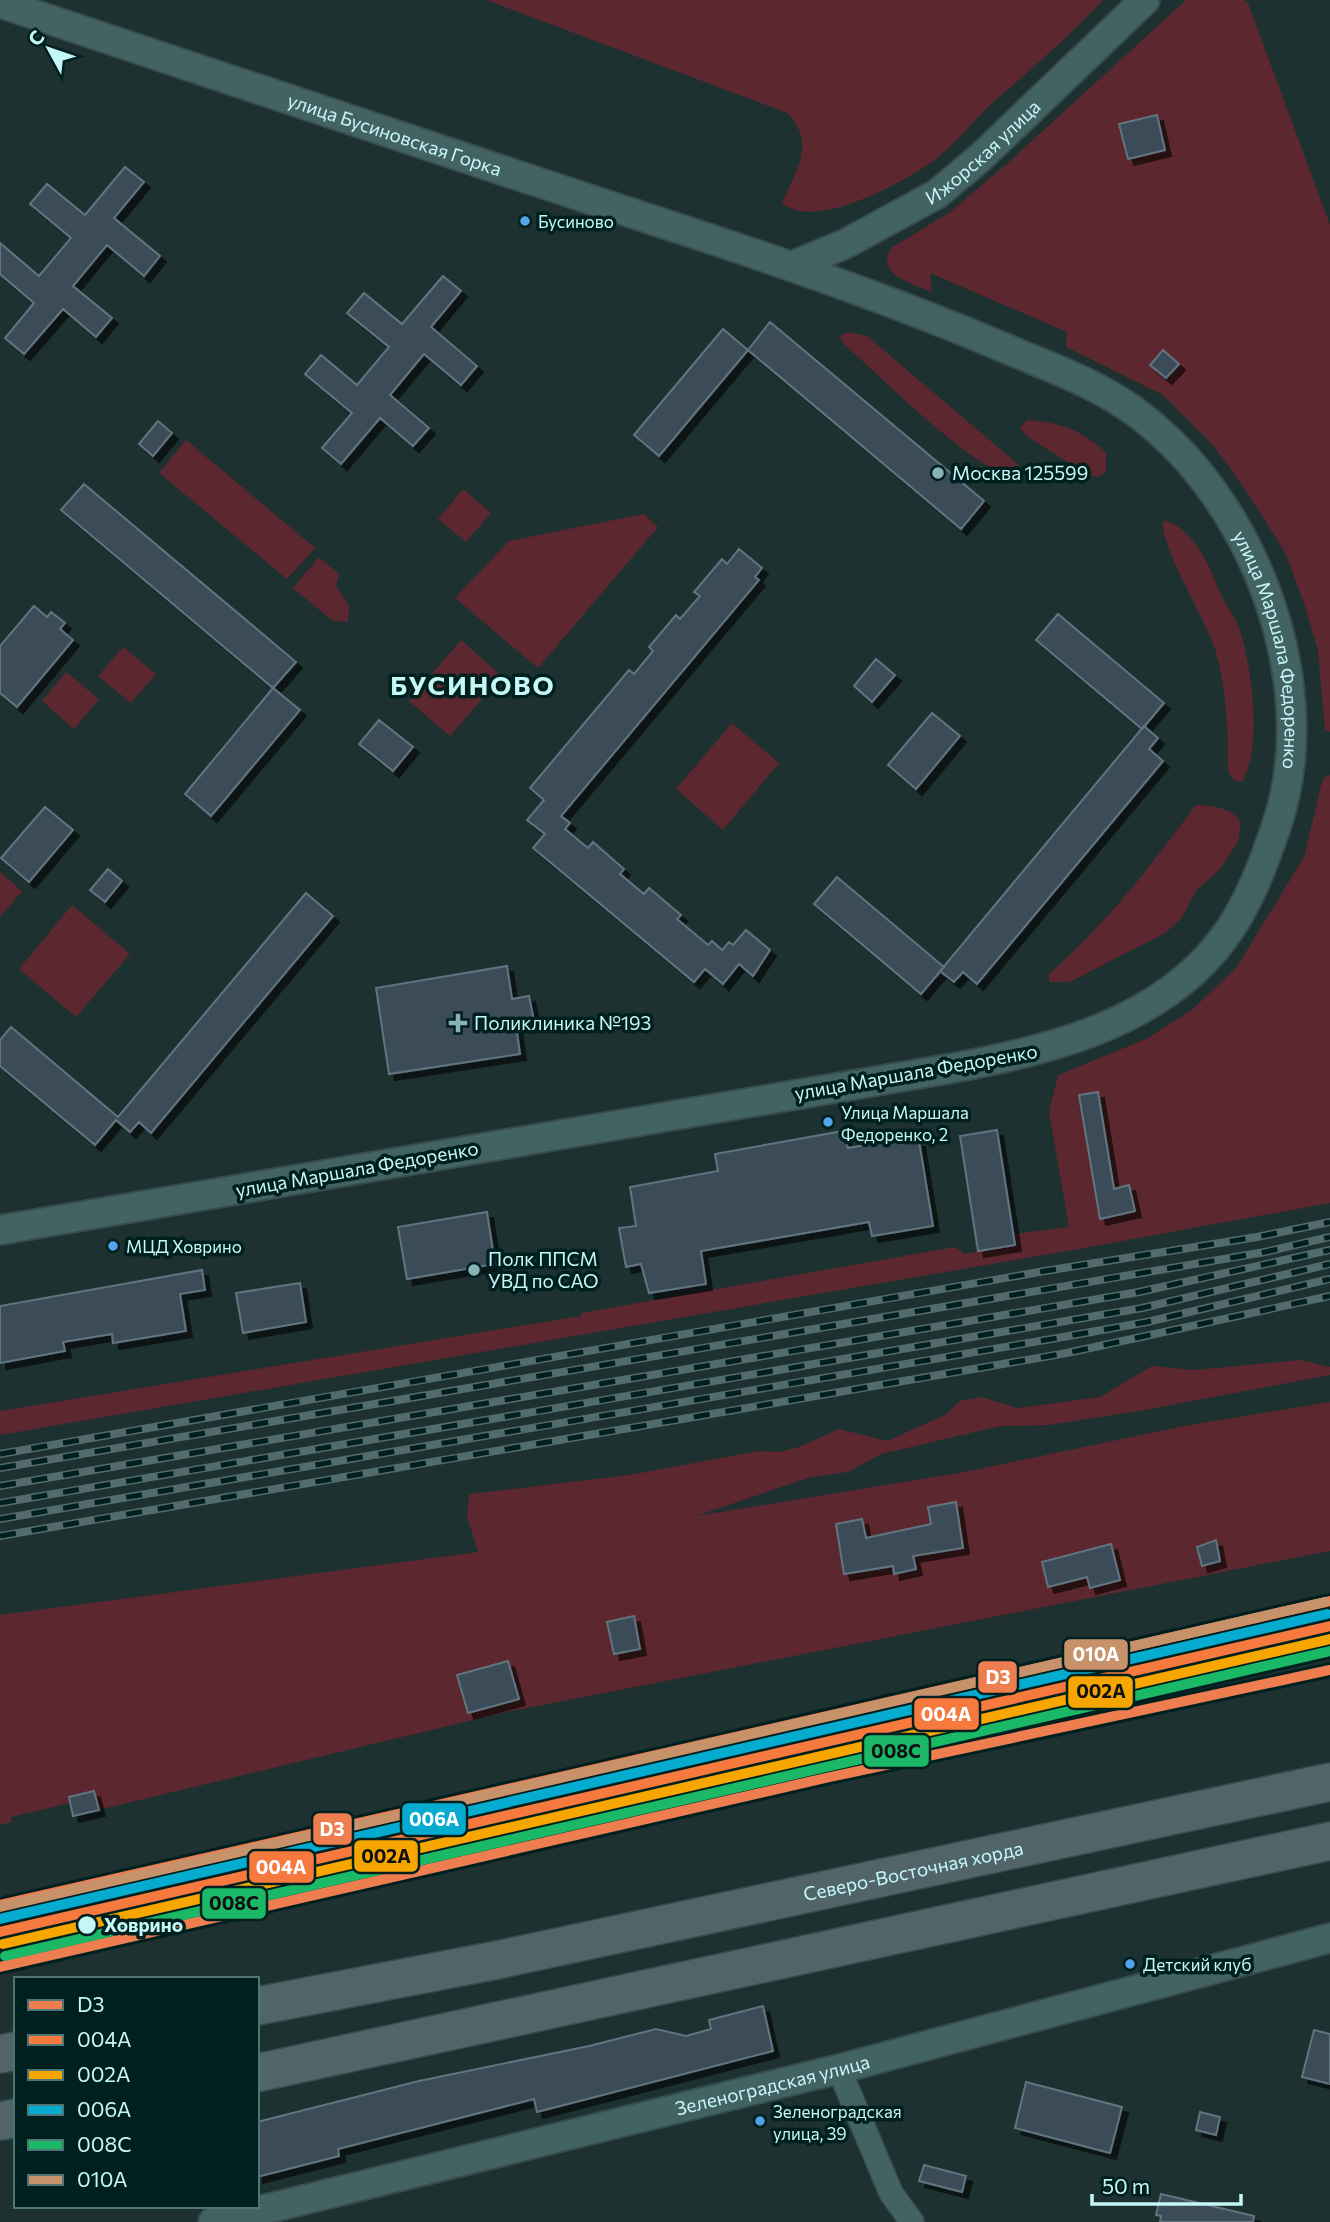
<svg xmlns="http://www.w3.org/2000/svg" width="1330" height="2222" font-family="Commissioner,sans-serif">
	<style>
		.green { fill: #5c272e }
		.building { fill: #3a4c58; stroke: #61747f; stroke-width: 2; filter: url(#shadow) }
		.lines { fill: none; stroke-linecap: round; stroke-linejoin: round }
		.minor-casing { stroke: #374d4d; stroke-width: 26 }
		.tertiary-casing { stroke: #374d4d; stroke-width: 32 }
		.primary-casing { stroke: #374d4d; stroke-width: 40 }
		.minor { stroke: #436263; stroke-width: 23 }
		.tertiary { stroke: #436263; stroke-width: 28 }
		.primary { stroke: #51646a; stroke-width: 37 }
		.rail-casing { stroke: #536b6c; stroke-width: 8 }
		.rail { stroke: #002020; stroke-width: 5; stroke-dasharray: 16; stroke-linecap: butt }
		.rail-1-casing { stroke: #002020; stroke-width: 16 }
		.rail-2-casing { stroke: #002020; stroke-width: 16 }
		.rail-3-casing { stroke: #002020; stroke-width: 16 }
		.rail-4-casing { stroke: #002020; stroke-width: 16 }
		.rail-5-casing { stroke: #002020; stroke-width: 16 }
		.rail-6-casing { stroke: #002020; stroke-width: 16 }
		.rail-1 { stroke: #ee7d50; stroke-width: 10 }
		.rail-2 { stroke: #f6793e; stroke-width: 10 }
		.rail-3 { stroke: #f7a600; stroke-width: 10 }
		.rail-4 { stroke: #06acd0; stroke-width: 10 }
		.rail-5 { stroke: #1ab867; stroke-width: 10 }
		.rail-6 { stroke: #c7916a; stroke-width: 10 }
		.bus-dot { fill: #53a3e8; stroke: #002020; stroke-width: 2.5 }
		.poi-dot { fill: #8ab2b2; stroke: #002020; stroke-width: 2.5 }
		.stop-dot { fill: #c5f7f7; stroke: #002020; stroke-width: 2.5 }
		.labels { text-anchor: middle; stroke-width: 7; stroke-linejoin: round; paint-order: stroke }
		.bus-label { font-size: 17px; fill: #c5f7f7; stroke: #002020; text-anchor: start }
		.street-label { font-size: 19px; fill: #c5f7f7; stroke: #002020 }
		.poi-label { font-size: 19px; fill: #c5f7f7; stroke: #002020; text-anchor: start }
		.stop-label { font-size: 19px; font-weight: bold; fill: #c5f7f7; stroke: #002020; text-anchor: start }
		.district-label { font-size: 26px; font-weight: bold; letter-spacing: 2px; fill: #c5f7f7; stroke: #002020 }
		.line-badge { stroke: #002020; stroke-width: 2.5 }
		.badge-label { font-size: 19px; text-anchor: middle; font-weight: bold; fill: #fff }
		.pale-badge-label { font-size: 19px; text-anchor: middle; font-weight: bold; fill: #111 }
	</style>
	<defs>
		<filter id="shadow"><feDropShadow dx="6" dy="6" stdDeviation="0" flood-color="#0009"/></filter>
	</defs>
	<rect width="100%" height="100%" fill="#1d3131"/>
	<!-- green -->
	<path class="green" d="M486,0H1103C1068,38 1029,71 990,105C971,123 954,146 933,161C904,182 814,232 782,203C796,171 817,142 787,113Z
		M1186,0H1244L1248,3L1330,225V732L1325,730L1318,651L1305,606L1285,552L1246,491L1214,446L1163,395L1066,347L1067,332L930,273L932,292C913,284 875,275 891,248L949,213L1009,162Z
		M848,332L867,336L1019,465C1013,467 1003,471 997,469C968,463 873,370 845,345L839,337Z
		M1027,420C1063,423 1078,429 1106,452V472L1097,477L1087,474L1026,436L1020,427Z
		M186,440L315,548L287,579L159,473Z
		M463,489L491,513L466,542L438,519Z
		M644,514L658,527L538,668L455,598L509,541Z
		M1163,520C1195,529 1208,564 1220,592C1224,604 1233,613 1238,625C1252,664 1263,745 1242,782L1233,780L1228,772C1228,729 1227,690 1215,649C1205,617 1160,548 1163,520Z
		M319,557L339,574L336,586L349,606L348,622L333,621L293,588Z
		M461,640L502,676L450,736L409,701Z
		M123,647L156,674L131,703L98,676Z
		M66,672L99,699L74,729L42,701Z
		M732,723L779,763L723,830L676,789Z
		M1330,775V1203L1073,1250L0,1435V1411L581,1316V1313L955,1247L964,1254L1015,1245L1013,1234L1069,1227L1049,1112L1058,1075L1146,1039L1193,1009L1236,968L1304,857L1323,778Z
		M1196,805C1214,806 1230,807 1241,822L1238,842L1220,869L1196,891L1181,919L1165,933L1070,982H1049V974C1110,920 1148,869 1196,805Z
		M0,872L22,891L0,917Z
		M72,905L130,954L76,1017L19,969Z
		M1300,1360L1330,1367V1375L1139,1411L1049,1425L1001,1426L881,1454L848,1472L811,1477L696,1516L965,1472L1184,1426L1330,1402V1551L502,1713L73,1816L70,1803L11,1817L12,1822L0,1825V1615L478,1552L467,1516L469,1494L630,1475L758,1451L779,1452L799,1447L839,1429L887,1441L945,1415L960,1401L981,1397L1018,1408L1100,1397L1152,1366L1195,1370Z"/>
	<!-- building -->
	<path class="building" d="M1157,115L1165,150L1128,159L1119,124Z
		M125,167L144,182L114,218L160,256L144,276L107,245L73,286L112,318L96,337L63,309L24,354L5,338L34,303L0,274V243L39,276L71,238L30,204L47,184L85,215Z
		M443,276L461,291L431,327L477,366L461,385L424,354L390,395L429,428L413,446L380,418L341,464L322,448L352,413L305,374L321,355L357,385L389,347L347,313L364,293L402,324Z
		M770,322L984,501L961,529L748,350Z
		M723,329L748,350L659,456L634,435Z
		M1163,350L1179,364L1166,378L1150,365Z
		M158,421L172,433L153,456L139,444Z
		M84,484L296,662L273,688L61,510Z
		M739,549L762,568L755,577L759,580L561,816L570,823L565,829L588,848L593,842L624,869L620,874L644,894L649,888L681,915L677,919L708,945L712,941L722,950L729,942L733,945L746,930L770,950L753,976L739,964L723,984L705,969L694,982L562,872L533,848L545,834L527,820L544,800L530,788L629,670L634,674L653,651L649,647L676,615L680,619L700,596L694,592L722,559L727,564Z
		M34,606L47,617L51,612L65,623L60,629L73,640L17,707L0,693V646Z
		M1058,614L1164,703L1142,729L1036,640Z
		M876,659L895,675L872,702L854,686Z
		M273,688L300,710L211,816L185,794Z
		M932,713L960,736L916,789L888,765Z
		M379,720L413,747L393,771L359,744Z
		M1144,726L1158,738L1149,749L1163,761L977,984L963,972L954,982L940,971Z
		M45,807L73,830L29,882L1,858Z
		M108,869L122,881L105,902L90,890Z
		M837,877L944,967L921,994L814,904Z
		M306,893L333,916L151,1133L139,1122L130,1132L116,1120L95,1145L0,1066V1040L11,1027L118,1117Z
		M507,966L512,999L529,996L533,1016L534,1023L516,1025L520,1054L389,1074L376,988Z
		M1098,1092L1114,1189L1129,1185L1135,1211L1100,1219L1079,1095Z
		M997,1130L1015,1245L978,1251L960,1136Z
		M843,1131L848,1148L900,1139V1144L919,1141L933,1226L872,1236L869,1222L701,1251L706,1284L649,1293L641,1264L626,1267L619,1228L636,1226L630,1187L718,1171L715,1154Z
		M487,1212L495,1264L407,1279L398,1227Z
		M202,1270L205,1290L180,1294L186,1331L113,1343L112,1334L63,1342L65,1351L0,1363V1306Z
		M300,1283L306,1322L243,1333L236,1293Z
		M956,1502L963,1548L913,1556L916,1569L894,1574L893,1566L844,1574L836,1524L862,1519L866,1538L931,1524L928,1507Z
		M1216,1540L1220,1561L1202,1566L1197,1547Z
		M1111,1544L1120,1580L1090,1588L1087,1577L1048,1587L1042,1562Z
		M634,1616L640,1649L614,1654L607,1622Z
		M508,1661L519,1699L468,1713L457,1675Z
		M94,1791L99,1810L73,1816L69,1797Z
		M763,2006L773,2051L537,2112L534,2099L338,2149L339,2156L257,2177V2122L419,2081L589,2046L656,2029L686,2036L711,2029L709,2020Z
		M1314,2030L1330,2034V2084L1302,2077Z
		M1026,2082L1122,2107L1110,2153L1015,2128Z
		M1200,2112L1220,2117L1216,2135L1196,2130Z
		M924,2165L966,2176L962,2192L919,2181Z
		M1161,2194L1254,2216L1253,2222H1160L1161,2216L1156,2215Z"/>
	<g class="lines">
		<defs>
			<path id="minor" d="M839,2069L891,2193L912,2222"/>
			<g id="tertiary">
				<path id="s1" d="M0,3C227,79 455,155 683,230C790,265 896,302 1000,346C1049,367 1100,384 1142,417C1256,505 1323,686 1277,824C1264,863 1248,906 1223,939C1160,1023 1051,1050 953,1068L0,1230"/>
				<path id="s2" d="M792,266L845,244L937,194L981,157L1145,0"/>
				<path id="s3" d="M213,2222L839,2069L1330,1938"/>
			</g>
			<g id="primary">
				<path id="s4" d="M257,2006L497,1960L1330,1782"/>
				<path d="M0,2054L16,2051"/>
				<path d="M257,2073L1330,1841"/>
				<path d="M0,2121L16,2118"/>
			</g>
		</defs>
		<!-- minor casing -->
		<use href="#minor" class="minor-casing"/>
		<!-- tertiary casing -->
		<use href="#tertiary" class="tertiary-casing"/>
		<!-- primary casing -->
		<use href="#primary" class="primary-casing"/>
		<!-- minor -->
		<use href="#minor" class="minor"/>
		<!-- tertiary -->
		<use href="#tertiary" class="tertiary"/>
		<!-- primary -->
		<use href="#primary" class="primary"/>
		<defs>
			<path id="rail" d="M0,1454L1045,1271L1257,1237L1330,1222
				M0,1468L1265,1252L1330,1237
				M0,1486L1139,1292L1330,1250
				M0,1503L1142,1308L1330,1264
				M0,1519L1063,1337L1147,1322L1330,1279
				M0,1536L1067,1353L1330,1296"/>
		</defs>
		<!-- rail casing -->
		<use href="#rail" class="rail-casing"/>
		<!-- rail -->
		<use href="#rail" class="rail"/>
		<defs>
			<path id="rail-1" d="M0,1905L1330,1601
				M0,1967L830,1777L1330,1670"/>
			<path id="rail-2" d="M0,1932L1330,1626"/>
			<path id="rail-3" d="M3,1944L1330,1639"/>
			<path id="rail-4" d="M0,1919L1327,1614"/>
			<path id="rail-5" d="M5,1956L1330,1651"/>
			<path id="rail-6" d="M0,1907L1325,1602"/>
		</defs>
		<!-- rail-1 casing -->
		<use href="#rail-1" class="rail-1-casing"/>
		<!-- rail-2 casing -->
		<use href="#rail-2" class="rail-2-casing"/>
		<!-- rail-3 casing -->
		<use href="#rail-3" class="rail-3-casing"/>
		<!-- rail-4 casing -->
		<use href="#rail-4" class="rail-4-casing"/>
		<!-- rail-5 casing -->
		<use href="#rail-5" class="rail-5-casing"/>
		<!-- rail-6 casing -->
		<use href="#rail-6" class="rail-6-casing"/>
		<!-- rail-1 -->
		<use href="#rail-1" class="rail-1"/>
		<!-- rail-2 -->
		<use href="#rail-2" class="rail-2"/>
		<!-- rail-3 -->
		<use href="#rail-3" class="rail-3"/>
		<!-- rail-4 -->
		<use href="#rail-4" class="rail-4"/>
		<!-- rail-5 -->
		<use href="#rail-5" class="rail-5"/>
		<!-- rail-6 -->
		<use href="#rail-6" class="rail-6"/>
	</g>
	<!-- markers -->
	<g class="bus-dot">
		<circle cx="525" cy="221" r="6"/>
		<circle cx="828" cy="1122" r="6"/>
		<circle cx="113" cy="1246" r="6"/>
		<circle cx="1130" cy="1964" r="6"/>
		<circle cx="760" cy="2121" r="6"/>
	</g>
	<g class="poi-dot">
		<circle cx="938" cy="473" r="7"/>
		<path d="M454.5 1012.5h7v7h7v7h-7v7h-7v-7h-7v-7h7z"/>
		<circle cx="474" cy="1270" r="7"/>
	</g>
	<circle class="stop-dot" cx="87" cy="1925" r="10"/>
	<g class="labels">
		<!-- bus labels -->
		<g class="bus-label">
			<text x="538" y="228">Бусиново</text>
			<text x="841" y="1119">Улица Маршала<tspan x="841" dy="22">Федоренко, 2</tspan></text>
			<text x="126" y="1253">МЦД Ховрино</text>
			<text x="1143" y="1971">Детский клуб</text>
			<text x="773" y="2118">Зеленоградская<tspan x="773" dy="22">улица, 39</tspan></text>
		</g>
		<!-- street labels -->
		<g class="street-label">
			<text dy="7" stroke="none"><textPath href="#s1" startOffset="416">улица Бусиновская Горка</textPath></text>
			<text dy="7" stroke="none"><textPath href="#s2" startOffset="224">Ижорская улица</textPath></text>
			<text dy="7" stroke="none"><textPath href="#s1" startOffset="1491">улица Маршала Федоренко</textPath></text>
			<text transform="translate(916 1072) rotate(-10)" y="7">улица Маршала Федоренко</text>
			<text transform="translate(357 1169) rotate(-10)" y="7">улица Маршала Федоренко</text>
			<text dy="7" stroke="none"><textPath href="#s4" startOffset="670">Северо-Восточная хорда</textPath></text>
			<text dy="7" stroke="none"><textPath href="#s3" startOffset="576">Зеленоградская улица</textPath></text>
		</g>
		<!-- poi labels -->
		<g class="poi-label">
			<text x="952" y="480">Москва 125599</text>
			<text x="474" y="1030">Поликлиника №193</text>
			<text x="488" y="1266">Полк ППСМ<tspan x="488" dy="22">УВД по САО</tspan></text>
		</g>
		<!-- stop labels -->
		<g class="stop-label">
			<text x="104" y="1932">Ховрино</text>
		</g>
		<!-- district labels -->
		<g class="district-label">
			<text x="473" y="695">БУСИНОВО</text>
		</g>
	</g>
	<g class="line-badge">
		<rect x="1063" y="1638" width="66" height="33" rx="7" fill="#c7916a"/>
		<rect x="977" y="1660" width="41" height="34" rx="7" fill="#ee7d50"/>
		<rect x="1067" y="1675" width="67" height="34" rx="7" fill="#f7a600"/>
		<rect x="913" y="1697" width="67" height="34" rx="7" fill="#f6793e"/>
		<rect x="863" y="1734" width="67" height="34" rx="7" fill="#1ab867"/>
		<rect x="401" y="1802" width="66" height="34" rx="7" fill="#06acd0"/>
		<rect x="312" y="1812" width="41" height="34" rx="7" fill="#ee7d50"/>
		<rect x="353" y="1839" width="66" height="34" rx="7" fill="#f7a600"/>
		<rect x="248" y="1850" width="67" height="34" rx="7" fill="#f6793e"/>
		<rect x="201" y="1887" width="66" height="33" rx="7" fill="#1ab867"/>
	</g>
	<g class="badge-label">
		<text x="1096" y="1661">010А</text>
		<text x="998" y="1684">D3</text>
		<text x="946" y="1721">004А</text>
		<text x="434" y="1826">006А</text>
		<text x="332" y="1836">D3</text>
		<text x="281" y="1874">004А</text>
	</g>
	<g class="pale-badge-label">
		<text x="1101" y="1698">002А</text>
		<text x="896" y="1758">008С</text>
		<text x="386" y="1863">002А</text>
		<text x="234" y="1910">008С</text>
	</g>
	<!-- legend -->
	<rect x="14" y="1977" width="245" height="231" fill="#002020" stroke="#4f7676" stroke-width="2"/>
	<rect x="28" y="2000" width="35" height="10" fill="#ee7d50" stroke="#4f7676" stroke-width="2"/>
	<text x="77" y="2012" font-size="21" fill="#c5f7f7">D3</text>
	<rect x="28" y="2035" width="35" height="10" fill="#f6793e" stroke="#4f7676" stroke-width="2"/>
	<text x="77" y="2047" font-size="21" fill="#c5f7f7">004А</text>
	<rect x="28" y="2070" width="35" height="10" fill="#f7a600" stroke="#4f7676" stroke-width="2"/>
	<text x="77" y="2082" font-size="21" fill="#c5f7f7">002А</text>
	<rect x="28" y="2105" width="35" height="10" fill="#06acd0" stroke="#4f7676" stroke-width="2"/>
	<text x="77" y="2117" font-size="21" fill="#c5f7f7">006А</text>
	<rect x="28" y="2140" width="35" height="10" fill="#1ab867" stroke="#4f7676" stroke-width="2"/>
	<text x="77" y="2152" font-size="21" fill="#c5f7f7">008С</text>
	<rect x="28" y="2175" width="35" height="10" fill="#c7916a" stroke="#4f7676" stroke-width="2"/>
	<text x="77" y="2187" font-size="21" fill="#c5f7f7">010А</text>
	<!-- north arrow -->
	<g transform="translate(49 49) rotate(310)" stroke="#002020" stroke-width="5" paint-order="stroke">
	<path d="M0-5L12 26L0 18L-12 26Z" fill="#c5f7f7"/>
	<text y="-10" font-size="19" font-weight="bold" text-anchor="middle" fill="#c5f7f7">С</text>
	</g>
	<!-- scale -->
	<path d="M1092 2194v10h149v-10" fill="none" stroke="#c5f7f7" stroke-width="3.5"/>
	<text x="1102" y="2194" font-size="21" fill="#c5f7f7" stroke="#002020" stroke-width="5" paint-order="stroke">50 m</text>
</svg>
